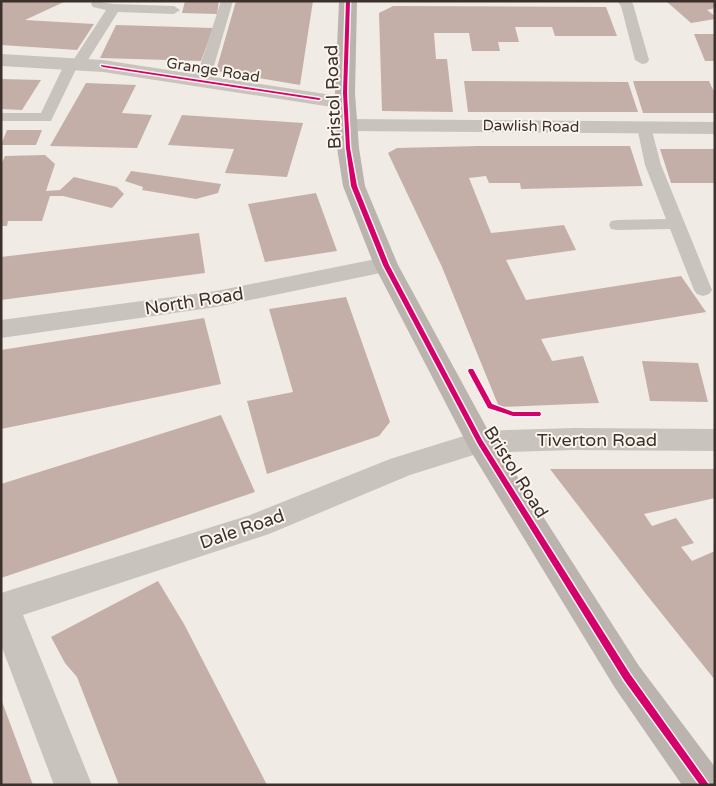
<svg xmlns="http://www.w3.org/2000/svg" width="716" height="786" font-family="'Varela Round',sans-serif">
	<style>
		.building { fill: #c3afa7 }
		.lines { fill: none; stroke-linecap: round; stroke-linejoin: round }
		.lane { fill: #c9c3be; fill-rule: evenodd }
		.street { fill: #c9c3be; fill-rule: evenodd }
		.secondary { fill: #bab3ae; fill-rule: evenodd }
		.cycleway-casing { stroke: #fbf5ee; stroke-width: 3 }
		.cycleway { fill: #d6006c; fill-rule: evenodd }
		.labels { text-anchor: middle; stroke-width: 4; stroke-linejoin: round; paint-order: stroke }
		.far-street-label { font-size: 15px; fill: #3b302b; stroke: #fbf5ee }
		.street-label { font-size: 18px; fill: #3b302b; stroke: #fbf5ee }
	</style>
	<rect width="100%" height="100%" fill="#f0ebe5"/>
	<!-- building -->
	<path class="building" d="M1,1H66L25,20L94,24L77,50L1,45Z
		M185,1H219L217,14L182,13Z
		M236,1H313L300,85L216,71Z
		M666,1H715V8L707,10L715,16V19L691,23Z
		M393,6L606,7L617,36H555L552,27H515L519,42H498L500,51H472L469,33H434L436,59H447L453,112L382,111L379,13Z
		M116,25L213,28L201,61L100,58Z
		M694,34H715V61H705Z
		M1,79L41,80L22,110L1,109Z
		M464,81L628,82L638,112H468Z
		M633,81H709L715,94V113H643Z
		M86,83L136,85L122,113L152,115L137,148L50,146Z
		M182,115L303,123L287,177L225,173L234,149L168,145Z
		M7,130H42L36,145H1Z
		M479,146H630L643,186L521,189L520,183H489L486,176L469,178L491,233L564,225L576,250L506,260L526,300L681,276L706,312L541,339L552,361L583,356L599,403L499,407L442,267L388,153L397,148Z
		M660,149H715V183H671Z
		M45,155L55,164L46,191L60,190L74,177L117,187L124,194L112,208L63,196H50L42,221H8L7,226H1V165L5,156Z
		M131,171L221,184L218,193L196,199L142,190L143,187L125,181Z
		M316,193L337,251L265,262L248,204Z
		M199,233L205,273L1,300V257Z
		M346,297L390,422L379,436L267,474L247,401L293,392L269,309Z
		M204,318L221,384L1,429V350Z
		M642,361L698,363L708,402L650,401Z
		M221,415L255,492L1,578V484Z
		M550,469H715V498L644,514L652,526L676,518L694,543L681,547L692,561L715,551V680L646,594Z
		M158,581L184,624L267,785H119L77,677L65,663L51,637Z
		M1,699L33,785H1Z"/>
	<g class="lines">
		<!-- lane -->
		<path class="lane" d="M93,1L114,4L174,6L180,10L174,14L118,12L84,66L77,67L51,121H1V113H41L65,63L67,60L74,59L106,10L93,7L91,4Z
			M221,1H233L214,66L202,83H192L190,80L200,66Z
			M617,1H631L633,4L649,60L647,63L642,64L635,60L621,6Z
			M644,123L649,124L651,127L661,165L712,290L709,294L703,296L697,294L694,290L670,229L617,230L611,229L609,225L611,221L617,220L666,219L645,165L637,127L639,124Z"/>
		<!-- street -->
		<path class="street" d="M1,54L103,60L345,97L352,99L355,103L352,107L345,109L103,72L1,66Z
			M347,119L715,122V134L347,131L340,129L337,125L340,121Z
			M386,257L395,260L398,265L395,270L216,307L1,338V320L216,291Z
			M574,428L715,429V451L574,450L480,453L410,475L269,534L23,615L92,785H54L1,645V593L250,515L390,459L480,431Z"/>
		<!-- secondary -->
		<path class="secondary" d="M339,1H357L355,93L359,148L365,186L398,265L490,434L639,666L715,767V785H682L615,688L470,450L374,265L343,186L337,148L335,93Z"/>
		<defs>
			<path id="cycleway" d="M346,1H350L347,93L350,148L357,186L389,265L482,440L630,674L709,785H700L624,680L478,444L383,265L351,186L346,148L343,93Z
				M101,65L319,98L321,99L319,100L103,67L101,66Z
				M469,369H473L492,404L513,412H540L541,414L540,416H513L488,408L468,371Z"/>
		</defs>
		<!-- cycleway casing -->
		<use href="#cycleway" class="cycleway-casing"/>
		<!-- cycleway -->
		<use href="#cycleway" class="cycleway"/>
	</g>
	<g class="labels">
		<!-- far-street labels -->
		<g class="far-street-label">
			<text transform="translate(213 70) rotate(9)" y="5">Grange Road</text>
			<text transform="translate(531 126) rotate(1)" y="5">Dawlish Road</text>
		</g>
		<!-- street labels -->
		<g class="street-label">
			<text transform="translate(333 97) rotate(-92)" y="6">Bristol Road</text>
			<text transform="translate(194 301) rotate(-9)" y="6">North Road</text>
			<text x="597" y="446">Tiverton Road</text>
			<text transform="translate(516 472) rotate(58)" y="6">Bristol Road</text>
			<text transform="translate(242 529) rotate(-19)" y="6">Dale Road</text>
		</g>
	</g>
	<!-- border -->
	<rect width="716" height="786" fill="none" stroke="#3b302b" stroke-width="5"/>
</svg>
